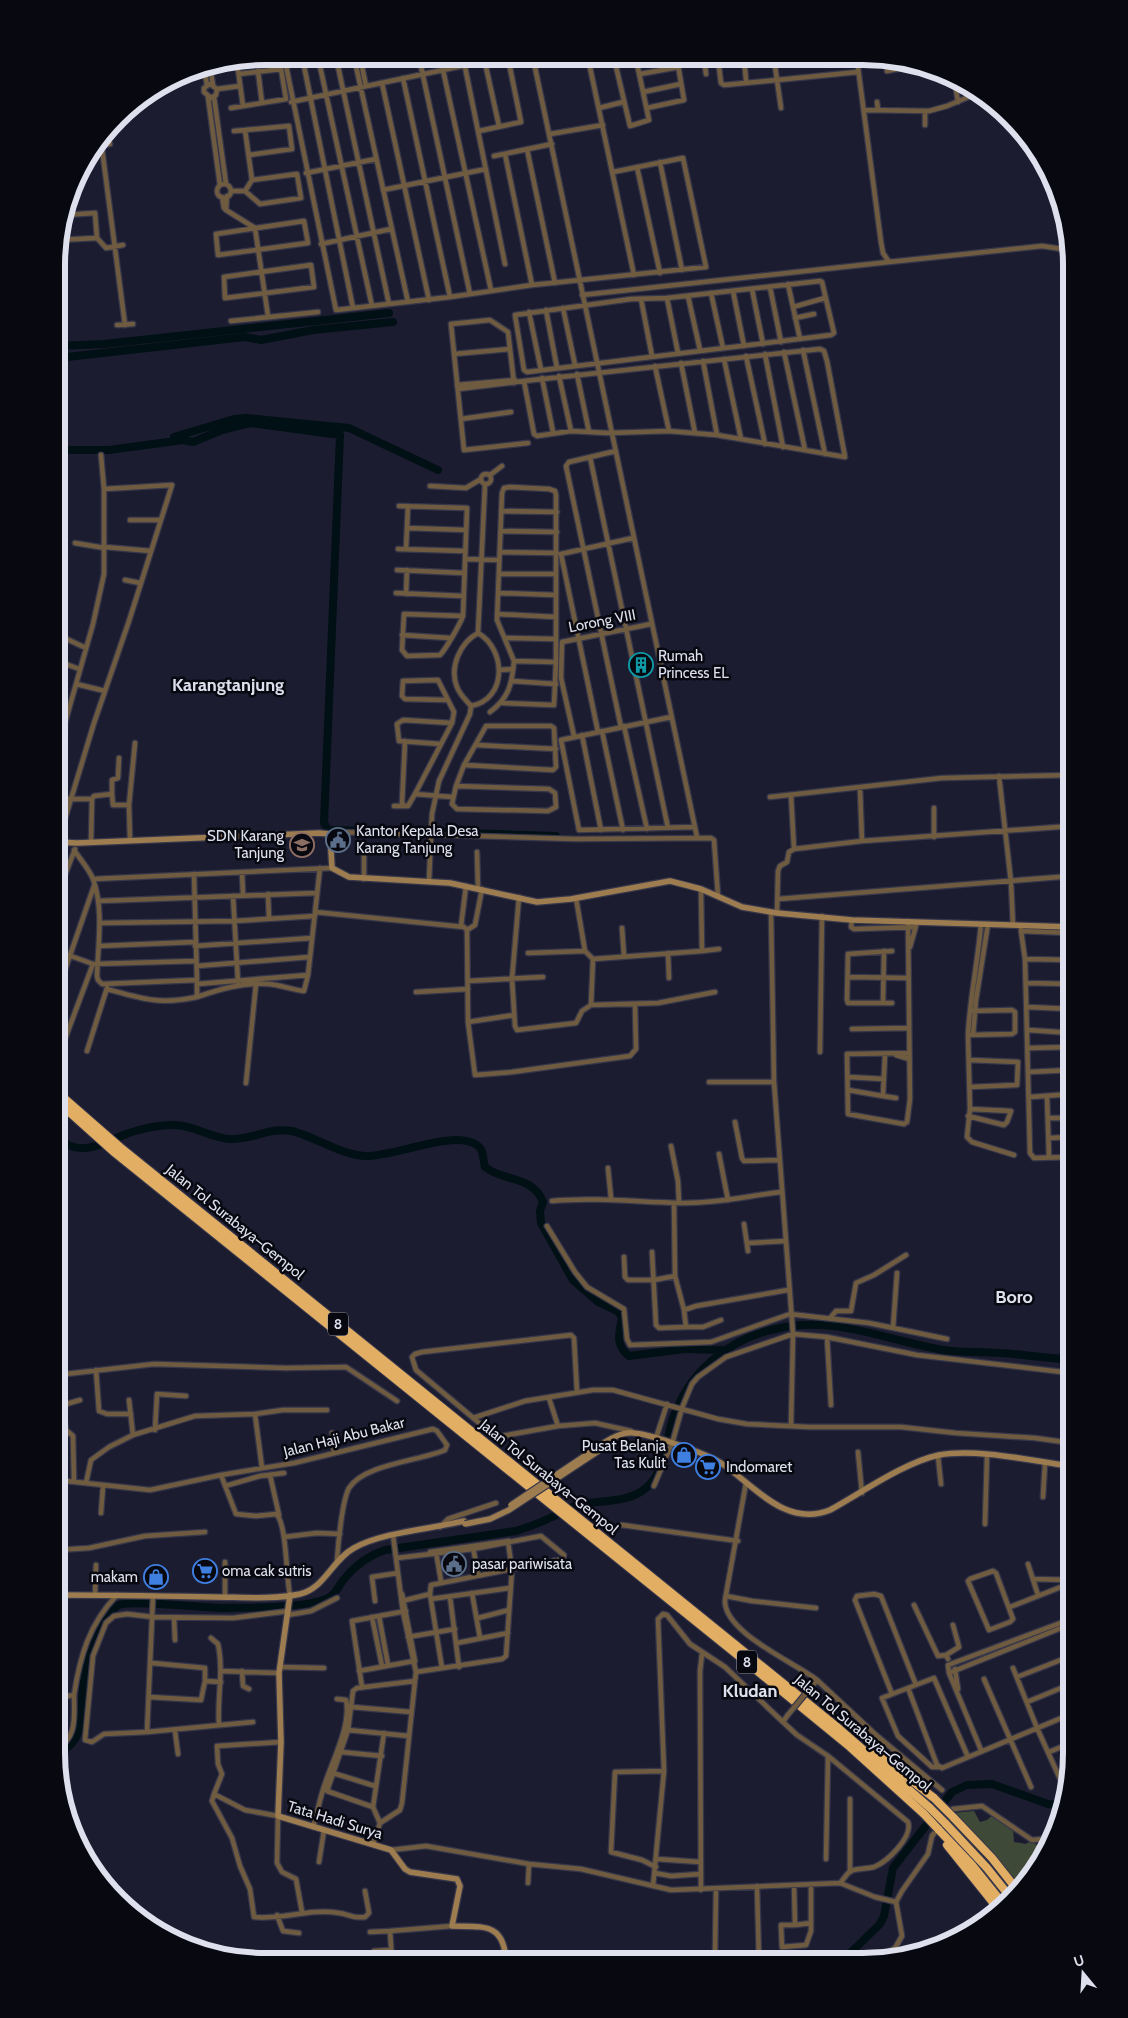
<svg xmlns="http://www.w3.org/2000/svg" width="1128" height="2018" font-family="Cabin,sans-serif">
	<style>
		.green { fill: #3f4938 }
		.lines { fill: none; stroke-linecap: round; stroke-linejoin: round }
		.river { stroke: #001014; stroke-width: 8 }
		.street-casing { stroke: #37374b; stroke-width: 7 }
		.secondary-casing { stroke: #37374b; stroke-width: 8 }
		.highway-casing { stroke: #37374b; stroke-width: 10 }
		.street { stroke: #6f5b3f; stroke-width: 4.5 }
		.secondary { stroke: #9d7c4f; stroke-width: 5.5 }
		.highway { stroke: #e1ae64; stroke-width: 8 }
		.street-bridge-casing { stroke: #37374b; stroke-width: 7; stroke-linecap: butt }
		.secondary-bridge-casing { stroke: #37374b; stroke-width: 8; stroke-linecap: butt }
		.highway-bridge-casing { stroke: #37374b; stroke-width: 10; stroke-linecap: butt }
		.street-bridge { stroke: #6f5b3f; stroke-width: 4.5 }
		.secondary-bridge { stroke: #9d7c4f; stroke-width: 5.5 }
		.highway-bridge { stroke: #e1ae64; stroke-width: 8 }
		.labels { text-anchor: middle; stroke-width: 5; stroke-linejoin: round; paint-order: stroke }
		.shield { fill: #070810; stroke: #9e9fab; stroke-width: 1 }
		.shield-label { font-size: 14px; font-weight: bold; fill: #dfe0ee }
		.street-label { font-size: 15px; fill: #dfe0ee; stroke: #070810 }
		.poi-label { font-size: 15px; fill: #dfe0ee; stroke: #070810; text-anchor: start }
		.quarter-label { font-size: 18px; font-weight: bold; fill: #dfe0ee; stroke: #070810 }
		.rim { fill: none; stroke: #dfe0ee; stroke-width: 6 }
	</style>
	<rect width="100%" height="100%" fill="#1c1c30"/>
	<!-- green -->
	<path class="green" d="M974,1811L980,1822L987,1820L994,1814L1013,1829L1014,1842L1026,1844L1032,1840L1044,1853L1029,1880L1018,1891L954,1813Z"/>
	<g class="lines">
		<!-- river -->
		<path class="river" d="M58,346L104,344L389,313
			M58,358L245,337L261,340L313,330L393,322
			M174,437L234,419L246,418L349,428L438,470
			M58,450H109L183,440L193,442L222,430L250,423L340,435L324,823L328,830L426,832
			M436,832L556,836
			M57,1136C77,1159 102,1144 126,1134C140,1129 159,1125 174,1125C195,1125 212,1139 232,1139C253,1139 271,1127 292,1131C316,1137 343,1156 367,1156C395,1157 456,1128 478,1146C484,1150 483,1161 485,1167C503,1182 533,1175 543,1202L540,1211L541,1223L573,1280L598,1302L617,1311L622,1317C619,1334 615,1345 629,1356L685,1349L722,1350
			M56,1753C66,1750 74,1743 78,1733C82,1724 81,1710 82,1699C85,1667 91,1628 117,1606C125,1599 205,1608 222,1608C244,1608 316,1608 331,1596C337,1592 340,1583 345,1578C355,1566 370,1555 385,1550L516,1531C529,1527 542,1522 554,1516C563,1512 573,1505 582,1504C603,1500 630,1503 647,1487C665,1471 665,1448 671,1425C686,1373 728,1338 780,1328C837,1316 888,1341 943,1350C962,1353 981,1351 1000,1353C1024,1354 1047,1359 1071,1359
			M841,1962L880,1924L884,1916L893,1868L952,1792L967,1785L992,1784L1048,1804L1063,1805"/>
		<defs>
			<path id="street" d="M284,56L336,310L450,297L532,285L706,267L683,158L613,172
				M302,56L353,308
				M318,57L372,306
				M336,57L389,304
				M354,57L408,302
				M360,57L366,86
				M419,57L470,294
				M463,57L505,264
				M484,58L499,126
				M533,58L697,837
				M588,58L634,275
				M614,58L630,126L649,120L636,59
				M704,59L706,74
				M718,59L721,83L724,85L777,80L774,59
				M744,59L746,80
				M857,60L881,242L883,253L889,262L1042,246L1069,250
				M237,62L243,106
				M210,67L213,85
				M204,68L207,85
				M443,70L491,290
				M258,71L262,103
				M887,71L902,68V60
				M640,74L679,67
				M954,77L958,102
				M403,78L450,297
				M382,83L429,300
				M217,89L216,95L211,98L204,92V88L210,84L217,89L240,86
				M643,92L681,84
				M208,97L220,185
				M214,97L226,184
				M291,102L500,58
				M877,102L878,110
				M231,108L286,99L281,69L239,74
				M599,108L623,102
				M647,108L684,100L677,59
				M781,108L777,80L858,72
				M865,110L929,111L947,106L978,93
				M925,111V125
				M245,130L252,180L245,191
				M234,131L289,126L292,149L249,155
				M479,131L521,122L508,58
				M550,134L603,125
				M101,141L125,325
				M98,145L110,144
				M527,149L555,283
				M505,154L532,285
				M494,156L552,144
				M660,162L682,270
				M637,167L660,273
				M306,173L376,159
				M217 191a7 7 0 1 1 14 0a7 7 0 1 1-14 0Z
				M383,190L486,169
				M231,191H245L260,204L301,198L297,174L252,180
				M222,197L224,208L226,210L227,196
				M226,210L255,228L268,316
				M304,221L308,243L218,255L216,234Z
				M97,238L106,248L123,245
				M58,240L97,238L95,213L65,215
				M321,244L391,229
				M311,265L314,287L225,298L224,277Z
				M820,281L822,282L834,333L831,335L527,372L524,370L515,315L631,299L667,298Z
				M788,284L800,339
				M770,287L781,342
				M752,289L763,344
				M733,291L744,346
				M711,293L723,348
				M582,295L889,262
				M688,296L700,350
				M667,298L678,353
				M641,299L652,356
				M793,307L825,298
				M563,308L575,365
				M546,310L557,368
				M529,312L541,370
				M795,318L814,314
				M231,321L318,312
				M117,325L133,324
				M820,349L824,351L827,361L845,457L717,435L669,431L608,433L571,431L537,436L534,434L524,381Z
				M803,350L825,454
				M784,352L805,450
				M454,354L510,349
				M765,354L783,447
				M746,356L765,444
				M724,359L741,439
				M703,361L717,435
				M681,363L695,433
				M655,366L669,431
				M577,374L589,432
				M559,376L571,431
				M542,378L553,432
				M514,383L508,332L490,320L451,324L464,450L528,443
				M457,385L515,380
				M458,389L524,381
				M461,419L511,412
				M616,451L569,462L566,466L621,727
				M101,455L104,489
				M590,457L668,828
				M481 479a5 5 0 1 1 10 0a5 5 0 1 1-10 0Z
				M490,475L502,466
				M430,486L466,488L481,479
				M510,487L549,489L555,491L556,495V662H553L514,661L497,620L502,493L504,488Z
				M1068,490L1072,489
				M399,506L467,508L463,616C460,624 446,649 440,655L407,656L402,650L404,614L463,616
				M501,511L557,512
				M1071,517H1072
				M130,520H160
				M407,528L466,530
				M501,531L557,532
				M75,543L105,548
				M105,547L151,551
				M398,549L465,551
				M406,549L408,506
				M500,552L557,553
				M465,559L499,560
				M397,570L464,573
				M499,574H556
				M125,580L140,583
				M396,593L463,596
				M498,593L556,595
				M406,594L407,570
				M497,614L556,617
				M58,625L64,607
				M478,633L485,484
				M58,635L86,648
				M402,635L450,638
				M505,638L556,639
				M58,661L79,669
				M499,670L513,669
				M512,681L556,684
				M76,684L105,691
				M447,700L405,699L402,696L403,681L438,680L454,712L452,723L415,794L452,797
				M503,703L554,705L556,662
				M471,706C508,699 506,649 478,633
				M57,709L67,712
				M490,712C509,698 512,684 514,661
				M671,717L561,740L579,830L694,827
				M624,726L647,829
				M602,731L623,830
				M598,732L561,554L633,538
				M582,735L601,830
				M574,736L561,678L562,642L651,624
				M405,741L402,803L405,806H408L415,794
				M441,744L399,741L397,724L403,720L452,723
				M477,745L556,749
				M999,776L1011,882L1013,925
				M456,786L464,765L486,726H551L554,728L556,767L553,770L464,765
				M456,786L549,789L555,793L556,807L548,811L457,809L452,804Z
				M860,788L862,841
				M112,794V780L118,778L119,758
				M791,795L794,849
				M770,797L942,778L1072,775
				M57,799H92L94,796L112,794L113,805H129
				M394,806H405
				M934,808V837
				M330,834L336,832L575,839L711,838L714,840L718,896
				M130,840L129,805L135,743
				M58,842L94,723L129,621L172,485L104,489V574L93,624L65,723L63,799
				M91,842L92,799
				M74,850C80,859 89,869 93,879C104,909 98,944 97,976L98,980L102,984L197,980L194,874
				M477,852L478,888
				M242,872L243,895
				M93,879L332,868
				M364,879V856
				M429,881L432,814L439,781L470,714L471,706C466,700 460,695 457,687C449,667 460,643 478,633
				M268,894L269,918
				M57,896L75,849
				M233,896L238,982
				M519,897L512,979L515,1026L517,1030L576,1023L582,1011L591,1005L658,1003L715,992
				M576,898L585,951L593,959L591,1005
				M778,899L1072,876
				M98,901L317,893
				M315,912L464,927L467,930L468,1022L514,1015
				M771,912L774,1082L793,1334L791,1426
				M777,913L778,871L780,866L787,862L789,852L794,849L862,841L1072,826
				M852,920L851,927L854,929L915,927
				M908,921L910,1099L907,1122L904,1124L848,1114L847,1054L909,1053
				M100,923L234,921L315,916
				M461,926L466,886
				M622,928L624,956
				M1021,929V931L1072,933
				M467,930L475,925L482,889
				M1021,931L1025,959L1030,1153L1034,1158L1071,1157
				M99,946L195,942
				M195,946L312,938
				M910,947L916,926
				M57,951L93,964L196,961
				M702,951L719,949
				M528,953L585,951
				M668,953L669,978
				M593,959L702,951L701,889
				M1025,959L1072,960
				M197,966L310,957
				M848,977L908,978
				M468,981L543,977
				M197,982V997C220,989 244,982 269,984C282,985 292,990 304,991L308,975
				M1026,983L1072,984
				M197,984L308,975L320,868
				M107,989C143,999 159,1005 197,997
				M416,992L468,989
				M57,993L94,886
				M883,1003L884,951
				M892,1003H848L847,1000L848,954L892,951
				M1027,1007L1072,1009
				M970,1011L1012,1010L1015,1012V1032L1012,1034L968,1035L970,1109L967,1137L972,1142L1014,1155
				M468,1022L475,1075L512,1072L630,1056L636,1049L635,1004
				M852,1029L908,1028
				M1028,1030L1072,1033
				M968,1035C970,997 978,961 981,924
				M973,1035L976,1000L988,924
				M62,1047L93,964
				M1029,1048L1072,1047
				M87,1051L107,988
				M820,1052L822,916
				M896,1055L909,1059
				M969,1060L1018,1062L1017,1085L970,1087
				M1029,1072L1071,1070
				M848,1077L884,1079
				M709,1082H774
				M246,1083L256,984
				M848,1090L883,1096L885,1054
				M1067,1094L1069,1118
				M883,1096L896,1098
				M1047,1096L1049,1157
				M1030,1097L1071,1094
				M968,1116L1004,1125L1007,1122L1011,1111L970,1109
				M1048,1118H1071
				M735,1122L742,1158L744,1161L778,1160
				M1049,1138L1071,1137
				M671,1146L678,1181L679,1203
				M719,1154L728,1200
				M608,1168L611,1198
				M552,1201C595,1197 636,1202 679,1203C713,1204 747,1196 781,1192
				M744,1224L748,1251
				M547,1226L575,1272L587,1287L624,1309L627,1339L630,1345L711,1342L790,1314L869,1323L947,1339
				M748,1243L786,1241
				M652,1252L656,1325L659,1328L686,1327L684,1310L675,1276
				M624,1257L625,1277L628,1280H654L675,1276L674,1203
				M684,1310L696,1306L788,1290
				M831,1317L836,1311H851L856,1283L874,1275L906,1255
				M686,1327H703L721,1320
				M893,1328L897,1273
				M827,1337L831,1405
				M96,1370L99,1411L107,1414H131
				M57,1375L154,1364L286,1368L346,1367L397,1401
				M58,1375L66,1430L73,1436L74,1482
				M577,1392L574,1338L571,1335L422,1352L415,1354L412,1357L416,1370L496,1437L558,1426L595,1423L631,1431
				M549,1398L558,1426
				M129,1400L133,1435
				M63,1405L80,1400
				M255,1414L283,1410H327
				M473,1418L525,1401L593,1390H613L718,1419L747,1424L809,1427H901L956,1433L1035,1438L1071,1443
				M155,1430L157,1394L186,1396
				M332,1433L334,1452
				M656,1438L667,1404
				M672,1444L682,1408L692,1384L698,1377L726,1357L793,1334L827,1337L917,1355L1071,1373
				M858,1452L862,1493
				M938,1456L941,1484
				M221,1475L236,1514L256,1516L276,1514C287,1523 286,1578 290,1595
				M270,1475L279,1515
				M57,1480L150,1490L221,1475L294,1463L433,1429L437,1431L447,1445L445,1450C420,1461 364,1464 349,1488C342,1501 338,1545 337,1561
				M86,1483L91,1460L109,1447L133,1435L195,1416L255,1414L262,1468
				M746,1483L725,1600C723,1632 794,1662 817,1680L812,1686
				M225,1486L260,1476L284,1473
				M654,1486L672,1443
				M1043,1497L1045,1463
				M101,1513L103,1486
				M985,1524L987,1455
				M622,1525L738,1541
				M440,1527L448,1519L496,1503
				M284,1537L317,1533L340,1534
				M473,1547L478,1575
				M56,1550L89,1548L145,1536L205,1532
				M430,1552L509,1541
				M436,1552L441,1581
				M397,1558L473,1549L541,1536L564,1555L563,1559L431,1585L430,1594L442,1668
				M225,1562V1597
				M1028,1564L1038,1595
				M993,1571L996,1573L1013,1619L1010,1622L989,1630L968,1581L970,1579Z
				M1033,1579L1071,1580
				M1068,1581L1071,1592
				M472,1593L480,1638
				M402,1594L415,1661L414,1664
				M95,1595L96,1565
				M153,1596C151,1641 149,1687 147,1732L104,1734L92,1742L85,1740L93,1656L106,1623L114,1616L127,1614L153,1617L233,1618L289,1611
				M726,1596L752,1601L816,1608
				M450,1597L459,1667
				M431,1599L510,1588
				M375,1601L372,1577L398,1573
				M402,1601L430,1594
				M914,1605L938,1656L946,1655L948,1659
				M1010,1607L1071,1583
				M288,1615L311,1611L337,1598
				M379,1616L388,1665
				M372,1617L382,1666
				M174,1618L175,1640
				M478,1618L509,1610
				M1071,1624L949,1673L948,1665L1071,1619
				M408,1637L455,1629
				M211,1638L218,1644C224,1671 217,1698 219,1725
				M457,1643L508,1633
				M946,1655L959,1647L953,1625
				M152,1663L205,1668V1681
				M280,1667L324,1668
				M1013,1668L1037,1728L1066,1792
				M955,1669L958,1689
				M221,1671L279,1673
				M242,1671L243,1686L249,1689
				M359,1671L414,1661
				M416,1672L502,1659L506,1656L512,1570L508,1541
				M949,1673L981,1750
				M1017,1677L1071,1656
				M984,1679L1031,1787
				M817,1680L876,1735L942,1790
				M362,1687L352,1621L406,1611
				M908,1688L937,1765L942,1768L1071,1714
				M892,1694L855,1600L857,1596L874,1594L881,1596L916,1685
				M74,1695C80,1656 89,1624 117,1595
				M149,1697L201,1700L205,1681L221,1682
				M1027,1702L1071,1684
				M352,1707L411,1712
				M783,1722L797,1735L828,1756L908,1822C913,1837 887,1862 874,1867C867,1869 857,1868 851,1871C847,1873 843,1880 840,1883
				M348,1730L409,1736
				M175,1731L178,1754
				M147,1732L253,1722
				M281,1742L217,1746L218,1764L222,1774L214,1794L245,1810L278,1816L277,1863L282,1872L296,1879L302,1912
				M56,1748C78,1740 74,1714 74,1695L56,1698
				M341,1752L382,1756
				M1049,1752L1071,1743
				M939,1767H932L898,1736L882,1698L934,1678L968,1757
				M333,1773L375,1786
				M1060,1777L1070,1773
				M214,1794L212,1801L232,1838L240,1866L250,1889L254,1917C281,1920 310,1908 339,1913C349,1914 353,1919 365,1917L369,1913L365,1891
				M373,1807L327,1791L348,1730L353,1691L357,1688L415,1681
				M380,1823L373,1807L384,1733
				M313,1827C317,1815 319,1802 323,1790C330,1765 352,1726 346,1700L337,1699
				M373,1844L380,1823L400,1810L402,1803L415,1681L416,1672L403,1612L393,1535
				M391,1850L426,1846L529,1864L581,1869L671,1890L840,1883L875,1897L896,1902L902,1936L895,1948L871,1961
				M657,1859L700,1862
				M826,1859L828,1756
				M319,1862L324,1830
				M656,1867L642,1860L611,1852L615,1772L664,1771
				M850,1872V1799
				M655,1873L671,1876L701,1874
				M528,1883L529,1864
				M794,1885L795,1925H781L782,1947L806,1945L811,1931V1923
				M653,1886L664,1771L658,1619L663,1614L667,1615L690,1644L725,1667L783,1722L787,1716
				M757,1886L759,1961
				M716,1889L715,1956L717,1958L747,1961
				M701,1890L700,1671L702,1654
				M896,1902L902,1891L928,1854L932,1836L953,1809L982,1806L1032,1840L1053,1838
				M277,1915L283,1931L299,1933
				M795,1925L811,1923V1885
				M370,1932L390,1931
				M374,1951L391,1950
				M392,1960L390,1931L452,1926"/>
			<path id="secondary" d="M57,842L77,843L319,833L330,834L332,868L349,877L450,883L537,902L571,899L670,881L701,889L742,907L777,913L852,920L1072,927
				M600,1445C609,1440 617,1434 627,1433C642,1430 707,1454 721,1463C754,1485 785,1528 830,1510C861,1493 905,1462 939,1455C976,1448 1033,1461 1071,1466
				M56,1595C108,1595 161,1596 213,1597C241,1597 272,1600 300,1594C325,1588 332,1560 354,1548C383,1532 431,1529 464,1521
				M290,1595L279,1673L281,1742L278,1816L391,1850L405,1869L410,1872L457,1879L460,1886L452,1926C483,1927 504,1922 506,1961"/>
			<path id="highway" d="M57,1092L120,1147L836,1726L930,1808
				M57,1101L115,1153L756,1670L850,1747L924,1814
				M873,1751L934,1798
				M953,1817L992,1858L1018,1891
				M945,1823L987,1868L1011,1898
				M938,1829L972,1865L1004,1905
				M947,1845L999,1910"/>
		</defs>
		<!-- street casing -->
		<use href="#street" class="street-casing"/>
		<!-- secondary casing -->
		<use href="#secondary" class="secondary-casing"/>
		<!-- highway casing -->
		<use href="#highway" class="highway-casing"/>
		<!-- street -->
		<use href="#street" class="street"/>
		<!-- secondary -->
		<use href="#secondary" class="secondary"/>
		<!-- highway -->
		<use href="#highway" class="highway"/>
		<defs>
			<path id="street-bridge" d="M787,1716L812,1686"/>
			<path id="secondary-bridge" d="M511,1505L595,1449
				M465,1524L490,1519L509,1510L603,1448"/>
			<path id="highway-bridge" d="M934,1798L953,1817
				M930,1808L945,1823
				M924,1814L938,1829"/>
		</defs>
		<!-- street-bridge casing -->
		<use href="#street-bridge" class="street-bridge-casing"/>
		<!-- secondary-bridge casing -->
		<use href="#secondary-bridge" class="secondary-bridge-casing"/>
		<!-- highway-bridge casing -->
		<use href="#highway-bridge" class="highway-bridge-casing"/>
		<!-- street-bridge -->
		<use href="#street-bridge" class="street-bridge"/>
		<!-- secondary-bridge -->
		<use href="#secondary-bridge" class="secondary-bridge"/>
		<!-- highway-bridge -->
		<use href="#highway-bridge" class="highway-bridge"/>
	</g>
	<!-- icons -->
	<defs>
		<symbol id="building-ring" viewBox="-11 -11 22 22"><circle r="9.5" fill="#070810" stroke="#0f9aa8" stroke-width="1.5"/><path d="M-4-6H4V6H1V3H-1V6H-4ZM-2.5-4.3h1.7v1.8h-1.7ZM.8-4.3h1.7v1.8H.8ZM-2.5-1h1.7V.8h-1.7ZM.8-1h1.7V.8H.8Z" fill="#0f9aa8"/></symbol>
		<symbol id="civic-ring" viewBox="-11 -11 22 22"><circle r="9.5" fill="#070810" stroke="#5c6f8a" stroke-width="1.5"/><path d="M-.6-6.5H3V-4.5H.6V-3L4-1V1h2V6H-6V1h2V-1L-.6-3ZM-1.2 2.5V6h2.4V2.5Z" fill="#5c6f8a"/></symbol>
		<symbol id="school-ring" viewBox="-11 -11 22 22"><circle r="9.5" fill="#070810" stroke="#8d6e63" stroke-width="1.5"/><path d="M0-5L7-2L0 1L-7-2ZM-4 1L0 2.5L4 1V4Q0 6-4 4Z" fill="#8d6e63"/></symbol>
		<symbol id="shop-ring" viewBox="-11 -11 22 22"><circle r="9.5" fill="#070810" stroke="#3f7fe0" stroke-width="1.5"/><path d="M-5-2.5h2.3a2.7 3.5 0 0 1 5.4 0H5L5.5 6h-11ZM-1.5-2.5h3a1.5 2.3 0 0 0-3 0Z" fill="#3f7fe0"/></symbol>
		<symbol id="supermarket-ring" viewBox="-11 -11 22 22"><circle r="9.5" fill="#070810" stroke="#3f7fe0" stroke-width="1.5"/><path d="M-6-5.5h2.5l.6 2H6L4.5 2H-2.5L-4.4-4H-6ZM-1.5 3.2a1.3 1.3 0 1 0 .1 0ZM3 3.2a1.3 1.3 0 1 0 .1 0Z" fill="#3f7fe0"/></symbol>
	</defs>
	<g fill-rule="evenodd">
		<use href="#building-ring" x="627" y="651" width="28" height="28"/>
		<use href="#civic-ring" x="324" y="826" width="28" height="28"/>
		<use href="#school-ring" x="288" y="831" width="28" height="28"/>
		<use href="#shop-ring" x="670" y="1441" width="28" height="28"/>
		<use href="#supermarket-ring" x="694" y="1453" width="28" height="28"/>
		<use href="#civic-ring" x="440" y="1550" width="28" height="28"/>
		<use href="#supermarket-ring" x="191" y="1557" width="28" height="28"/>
		<use href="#shop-ring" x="142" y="1563" width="28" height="28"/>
	</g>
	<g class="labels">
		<!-- shield labels -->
		<g class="shield">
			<rect x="328" y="1312.5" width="20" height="23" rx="4"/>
			<rect x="737" y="1650.5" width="20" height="23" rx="4"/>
		</g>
		<g class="shield-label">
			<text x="338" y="1329">8</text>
			<text x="747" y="1667">8</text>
		</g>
		<!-- street labels -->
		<g class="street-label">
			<text transform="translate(602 621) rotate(-11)" y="5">Lorong VIII</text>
			<text transform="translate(235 1222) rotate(39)" y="5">Jalan Tol Surabaya–Gempol</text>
			<text transform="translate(344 1437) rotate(-14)" y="5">Jalan Haji Abu Bakar</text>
			<text transform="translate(549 1477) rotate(39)" y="5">Jalan Tol Surabaya–Gempol</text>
			<text transform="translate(863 1733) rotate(40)" y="5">Jalan Tol Surabaya–Gempol</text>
			<text transform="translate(335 1820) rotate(17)" y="5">Tata Hadi Surya</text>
		</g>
		<!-- poi labels -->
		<g class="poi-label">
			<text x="658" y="661">Rumah<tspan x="658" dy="17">Princess EL</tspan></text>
			<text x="356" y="836">Kantor Kepala Desa<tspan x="356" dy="17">Karang Tanjung</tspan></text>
			<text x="284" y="841" text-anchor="end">SDN Karang<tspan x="284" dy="17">Tanjung</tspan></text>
			<text x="666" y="1451" text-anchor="end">Pusat Belanja<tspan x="666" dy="17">Tas Kulit</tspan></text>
			<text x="726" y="1472">Indomaret</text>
			<text x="472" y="1569">pasar pariwisata</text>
			<text x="222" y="1576">oma cak sutris</text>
			<text x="138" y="1582" text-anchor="end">makam</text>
		</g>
		<!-- quarter labels -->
		<g class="quarter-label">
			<text x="228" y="691">Karangtanjung</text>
			<text x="1014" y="1303">Boro</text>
			<text x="750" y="1697">Kludan</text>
		</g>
	</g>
	<!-- crop -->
	<path d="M0 0H1128V2018H0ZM265 65H863A200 200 0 0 1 1063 265V1753A200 200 0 0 1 863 1953H265A200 200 0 0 1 65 1753V265A200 200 0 0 1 265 65Z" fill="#070810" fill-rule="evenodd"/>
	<path class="rim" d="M265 65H863A200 200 0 0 1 1063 265V1753A200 200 0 0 1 863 1953H265A200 200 0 0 1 65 1753V265A200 200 0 0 1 265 65Z"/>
	<!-- north arrow -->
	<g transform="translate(1083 1973) rotate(342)" stroke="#070810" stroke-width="4" paint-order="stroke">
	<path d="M0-4L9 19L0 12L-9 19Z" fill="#dfe0ee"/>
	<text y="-8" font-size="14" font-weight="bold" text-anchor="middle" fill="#dfe0ee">U</text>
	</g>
</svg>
